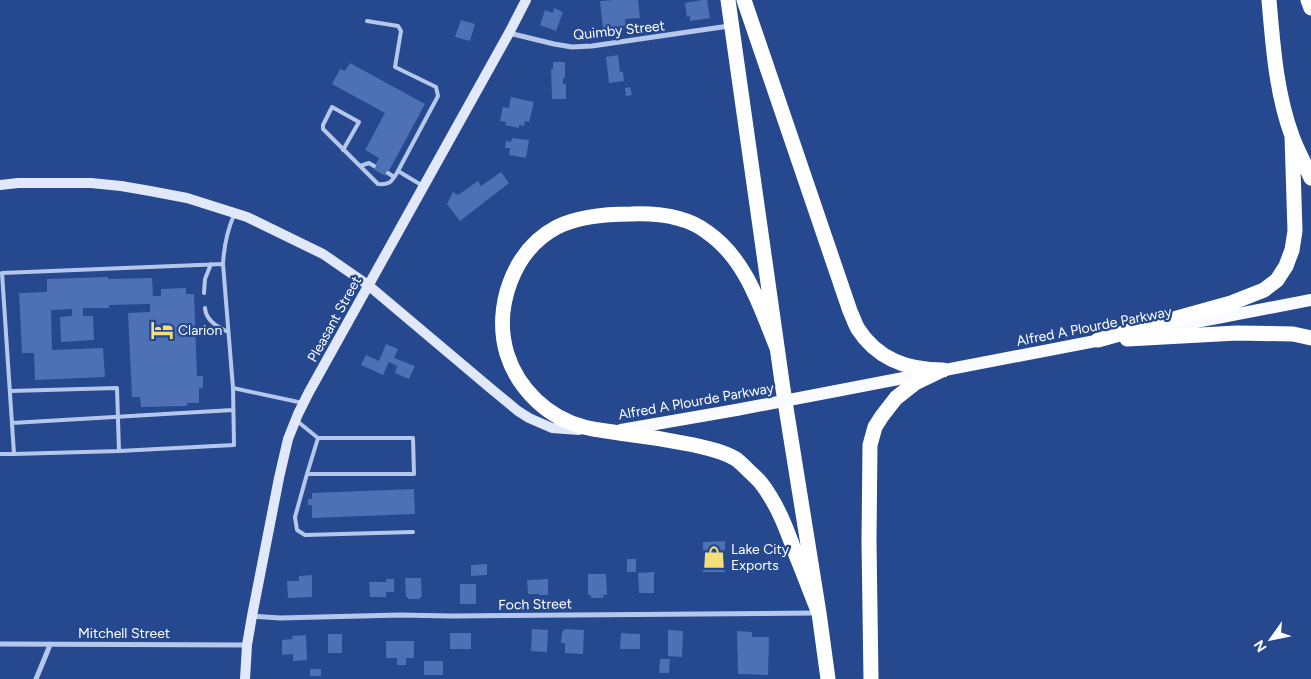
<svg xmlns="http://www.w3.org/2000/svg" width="1311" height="679" font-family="Figtree,sans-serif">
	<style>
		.building { fill: #4d71b4 }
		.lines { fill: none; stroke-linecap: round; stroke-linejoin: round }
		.lane { stroke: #b5c8eb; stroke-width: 4 }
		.street { stroke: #b5c8eb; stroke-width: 5 }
		.secondary { stroke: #e0e8f9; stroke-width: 10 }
		.primary { stroke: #f9fbff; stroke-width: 12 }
		.highway { stroke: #fff; stroke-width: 15 }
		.primary-bridge { stroke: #f9fbff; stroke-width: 12 }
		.labels { text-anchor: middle; stroke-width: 4.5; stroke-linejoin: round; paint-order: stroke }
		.street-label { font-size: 14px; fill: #fff; stroke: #25488e }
		.poi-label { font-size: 14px; fill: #fff; stroke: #25488e; text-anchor: start }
	</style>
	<rect width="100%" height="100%" fill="#25488e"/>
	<!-- building -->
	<path class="building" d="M614,0H638L640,18L625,19L626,26L603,28L600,1Z
		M702,0H707L710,18L690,21V16L687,17L685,3Z
		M554,8L563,12L556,31L540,25L545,10L553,13Z
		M461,20L475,24L470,41L455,37Z
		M618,55L620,72H623L624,81L609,83L606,57Z
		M553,62H565V78H563V84H566V99H552L551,69H553Z
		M350,63L425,104L386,176L373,169L379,158L365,150L385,113L332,84L340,69L345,71Z
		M630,87L632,95L626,96L625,88Z
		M511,97L534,102L529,122L525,121L524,126L519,125V128L505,125L506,122L500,121L503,107L509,108Z
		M512,138L529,140L526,158L509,155L510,148H505L506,141L511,142Z
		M501,172L509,183L460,221L447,204L453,192L458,195L478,181L481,186Z
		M108,277V279L152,278L153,296H161V289L186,288V294H194L197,376H203V388H199V403H187V406L141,407L140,397H132L128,313L150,312V304L109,305V308H83V316H93L94,340L61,342L60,317L72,316V309L51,310L52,350L103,348L105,377L35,380L34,353H22L19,293L47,292V279Z
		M386,344L398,349L394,358L415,366L409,379L395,373L397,366L389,362L383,375L361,365L366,355L379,361Z
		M414,489L415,514L312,518V505H308V499H312V493Z
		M725,541V572H703V542Z
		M627,559H636V572H627Z
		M487,564V575L471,576V565Z
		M654,572V593H639L638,573Z
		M588,574H606L607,595H603L604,598H591V595H588Z
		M312,575V597L288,598L287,581H299V576Z
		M405,578H421L422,597H420V599H408V597H406Z
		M386,579H394V592H386V597H370L369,582H386Z
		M548,579V595H539V594H528L527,580Z
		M460,584H476V604H460Z
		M532,629L548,630L547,652L531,651Z
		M565,629L584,630L583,654L565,653V643H561L562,632Z
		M668,630L683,631L682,657L668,656Z
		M737,631L752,632V637H769L768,675L738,674Z
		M450,633H471V649H450Z
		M621,633L640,634V649H620Z
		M328,634H342V653H328Z
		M306,635L307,660L293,661V654L282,655V640L293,639L292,636Z
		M386,641H414V658H406V665H397V658H386Z
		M660,659H670L669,673H659Z
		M424,661H443V675H424Z
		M310,669H321V676H310Z"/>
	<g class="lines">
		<!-- lane -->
		<path class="lane" d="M367,21L398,26L401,31L395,67L436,87L438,96L398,171
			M343,150L359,122L332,107L323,125V129L378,184C391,185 392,181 398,171L423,186
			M360,166L369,163L374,166
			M388,173L394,177
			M223,264C224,246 227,231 234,215
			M204,293L205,279L211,264
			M205,308C206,321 218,327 228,332
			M233,388L234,445L119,451L14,454L2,273L223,264L233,388L303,403
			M10,391L117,388L119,451
			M297,421L318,438H413L414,474H307L318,438
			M12,423L233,410
			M0,454H14
			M307,474L295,517L297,530L305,535L413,532"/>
		<!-- street -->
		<path class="street" d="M509,33L554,44L572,47L592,46L729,26
			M252,616L280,618L400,615L450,616L816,613
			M0,644L247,645
			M36,679L48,650L50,644"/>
		<!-- secondary -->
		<path class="secondary" d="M0,185L18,183H91L121,186L150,191L187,198L247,217L323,254L368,285L489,387L518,411L529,418L552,428L579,430
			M245,679L247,645L252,616L279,478L288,439L298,414L309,392L509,33L526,0"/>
		<!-- primary -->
		<path class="primary" d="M1165,328L1311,300
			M836,391L1106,339
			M621,430L736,410"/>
		<!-- highway -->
		<path class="highway" d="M728,0L783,389L819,613L828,679
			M744,0L850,311C853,317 855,324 858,329C878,360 908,370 943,370
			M1269,0C1273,46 1276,92 1292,136C1297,150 1305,164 1311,178
			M1308,0L1311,8
			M1127,339L1237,333L1293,334L1311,338
			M1098,340L1231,303L1264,290L1277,280L1286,266L1292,250L1295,231L1292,136
			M777,348C760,306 746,259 707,232C686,216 657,213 631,214C607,214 579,216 557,227C513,250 493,308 507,354C518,389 548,418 584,427C595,430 607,431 619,433C644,436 669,440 694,445C707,448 723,451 736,459C740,462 745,467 749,471C753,475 758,479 761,483C778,505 787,530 796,555C804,574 811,594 819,613
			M871,679L869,541L870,445L875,427L882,416L896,398L915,383L940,371"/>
		<!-- primary-bridge -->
		<path class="primary-bridge" d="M736,410L836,391"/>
	</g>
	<!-- icons -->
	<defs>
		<symbol id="hotel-bare" viewBox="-9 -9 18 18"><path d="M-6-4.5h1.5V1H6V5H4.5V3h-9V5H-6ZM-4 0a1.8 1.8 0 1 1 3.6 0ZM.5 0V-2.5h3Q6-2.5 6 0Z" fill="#f5dd79" stroke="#25488e" stroke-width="2.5" paint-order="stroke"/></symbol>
		<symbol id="shop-bare" viewBox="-9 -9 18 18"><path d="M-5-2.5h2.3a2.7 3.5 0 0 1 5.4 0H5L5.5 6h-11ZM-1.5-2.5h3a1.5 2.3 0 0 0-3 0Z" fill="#f5dd79" stroke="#25488e" stroke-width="2.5" paint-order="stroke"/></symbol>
	</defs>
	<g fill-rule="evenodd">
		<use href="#hotel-bare" x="146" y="314" width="32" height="32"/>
		<use href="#shop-bare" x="698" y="541" width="32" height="32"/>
	</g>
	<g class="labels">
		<!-- street labels -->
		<g class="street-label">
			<text transform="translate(619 30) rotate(-6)" y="5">Quimby Street</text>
			<text transform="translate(334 319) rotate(-61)" y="5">Pleasant Street</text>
			<text transform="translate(1094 326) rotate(-11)" y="5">Alfred A Plourde Parkway</text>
			<text transform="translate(696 401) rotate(-10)" y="5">Alfred A Plourde Parkway</text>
			<text transform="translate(535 604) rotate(-1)" y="5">Foch Street</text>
			<text x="124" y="638">Mitchell Street</text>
		</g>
		<!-- poi labels -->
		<g class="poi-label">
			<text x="178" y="335">Clarion</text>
			<text x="731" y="554">Lake City<tspan x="731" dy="16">Exports</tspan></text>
		</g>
	</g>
	<!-- north arrow -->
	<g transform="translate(1271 639) rotate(237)" stroke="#25488e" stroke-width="4" paint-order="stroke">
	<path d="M0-4L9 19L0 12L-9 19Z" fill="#ffffff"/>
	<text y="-8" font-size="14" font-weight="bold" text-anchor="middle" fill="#ffffff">N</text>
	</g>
</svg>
